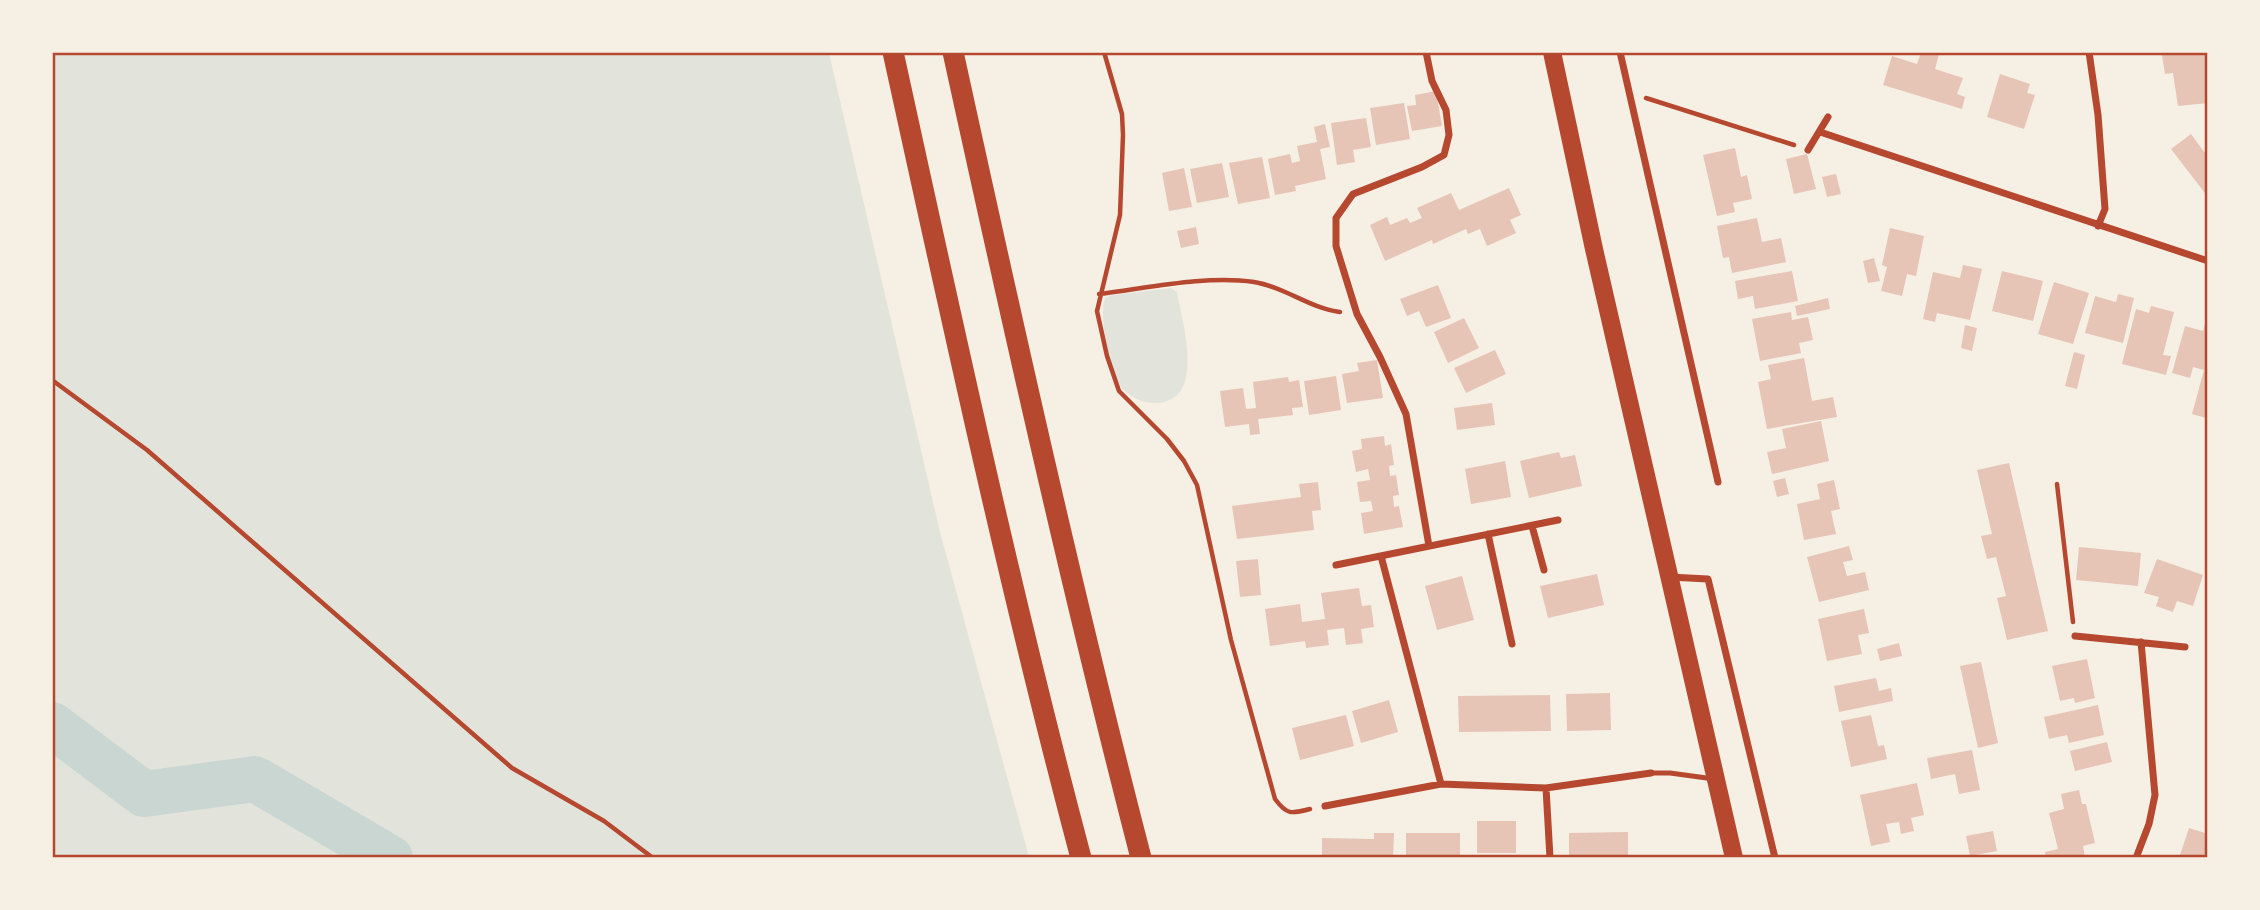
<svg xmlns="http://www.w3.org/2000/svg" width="2260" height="910" font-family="Quicksand,sans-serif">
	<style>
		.green { fill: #e2e4dc }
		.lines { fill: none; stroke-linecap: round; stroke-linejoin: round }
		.river { stroke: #c9d6d2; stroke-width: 46 }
		.building { fill: #e6c5b7 }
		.path { stroke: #b5482f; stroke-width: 4.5 }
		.service { stroke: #b5482f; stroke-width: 5 }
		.minor { stroke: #b5482f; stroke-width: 7 }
		.primary { stroke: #b5482f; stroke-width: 18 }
		.motorway { stroke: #b5482f; stroke-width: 21 }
		.neatline { fill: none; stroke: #b5482f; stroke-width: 2.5 }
	</style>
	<rect width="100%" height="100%" fill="#f6efe4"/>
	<!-- green -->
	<path class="green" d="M52,53H829L940,532L1029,857L57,858L53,854Z
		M1171,288L1177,292C1182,319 1191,350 1186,377C1181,408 1144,410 1124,390C1110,376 1098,316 1105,298L1113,295Z"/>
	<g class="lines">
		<!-- river -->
		<path class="river" d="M52,725L144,794L255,779L390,858"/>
	</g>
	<!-- building -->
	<path class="building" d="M1921,52L1939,54L1935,69L1963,78L1957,94L1965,97L1962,109L1883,85L1892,56L1917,64Z
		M2182,52L2208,53V103L2178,106L2173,73L2165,74L2162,55Z
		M2000,74L2030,84L2027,93L2035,95L2024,129L1987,117Z
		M1436,91L1442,126L1412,131L1407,106L1416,105L1415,95Z
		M1404,103L1410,139L1376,145L1370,108Z
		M1366,118L1371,147L1353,150L1355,162L1337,165L1331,123Z
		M1325,124L1330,147L1320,149L1326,179L1295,186L1296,191L1275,195L1268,159L1290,154L1292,163L1300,161L1297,146L1317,142L1314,127Z
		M2191,134L2204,152L2208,149V197L2171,149Z
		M1735,148L1741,177L1747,175L1752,199L1733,203L1735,212L1717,216L1703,155Z
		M1807,154L1816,189L1794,194L1786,159Z
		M1262,157L1270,198L1238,204L1229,163Z
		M1222,163L1229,197L1197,203L1190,169Z
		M1184,168L1192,207L1169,211L1162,173Z
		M1836,174L1841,194L1827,197L1822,177Z
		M1509,188L1521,215L1510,220L1516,233L1487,246L1480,229L1468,234L1466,229L1433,244L1432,240L1385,261L1370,225L1387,217L1390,225L1407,218L1410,223L1422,218L1417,208L1451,193L1459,210Z
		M1757,218L1762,242L1781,238L1786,262L1732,273L1729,257L1723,258L1717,226Z
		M1196,227L1199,244L1181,248L1177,231Z
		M1890,228L1924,236L1916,276L1907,274L1902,296L1881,291L1887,267L1882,265Z
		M1874,258L1880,281L1868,283L1863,261Z
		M1963,265L1982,269L1970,320L1937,313L1935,322L1923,319L1933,272L1960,278Z
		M1792,271L1798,301L1755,309L1753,296L1738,299L1735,281Z
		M2002,271L2043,281L2033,321L1992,311Z
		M2054,282L2089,293L2073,344L2038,334Z
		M1438,285L1451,318L1426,327L1419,311L1407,316L1400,299Z
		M2118,294L2134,298L2123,343L2085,333L2095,296L2116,302Z
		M1828,298L1830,309L1797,316L1795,306Z
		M2151,306L2174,312L2163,355L2171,356L2166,375L2122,364L2136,309L2149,313Z
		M1791,312L1792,320L1808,317L1813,340L1799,343L1801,353L1760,361L1752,319Z
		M2207,317L2208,414L2206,418L2192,414L2204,370L2193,367L2190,378L2172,373L2185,326L2203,331Z
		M1464,318L1479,348L1448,363L1434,332Z
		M1965,325L1977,328L1972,351L1961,348Z
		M1495,350L1506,374L1466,393L1454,368Z
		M2074,352L2085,355L2077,389L2065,386Z
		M1804,358L1812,401L1833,397L1837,417L1767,429L1758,382L1771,379L1768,365Z
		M1377,360L1383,398L1347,403L1342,374L1359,371L1357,363Z
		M1336,376L1341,410L1309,415L1304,381Z
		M1288,377L1289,382L1299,380L1303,407L1292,408L1293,415L1258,419L1260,434L1250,435L1249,424L1225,427L1220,391L1243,388L1246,409L1256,408L1253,382Z
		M1492,403L1495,425L1457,430L1454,408Z
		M1821,421L1829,461L1772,474L1767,452L1786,448L1782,429Z
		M1384,436L1385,446L1391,444L1394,465L1389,466L1390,476L1396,475L1399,495L1393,496L1394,507L1399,506L1403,527L1364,534L1361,513L1373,511L1371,501L1360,502L1357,482L1370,480L1368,469L1356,472L1352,451L1362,449L1361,439Z
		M1559,452L1561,458L1575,455L1582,486L1529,498L1520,461Z
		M1505,461L1511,497L1471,504L1465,469Z
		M2009,463L2048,631L2007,640L1997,598L2006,596L1996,557L1987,559L1981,536L1992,534L1977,470Z
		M1785,478L1789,494L1777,497L1773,481Z
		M1834,480L1840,509L1831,511L1836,534L1804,540L1797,504L1820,499L1817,484Z
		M1318,482L1321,510L1312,511L1314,530L1237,539L1232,506L1301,497L1299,484Z
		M1849,546L1853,560L1843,562L1847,576L1865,572L1869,590L1819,602L1807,557Z
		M2079,547L2141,553L2138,586L2076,580Z
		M1258,559L1261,595L1240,597L1236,561Z
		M2157,559L2203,575L2193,606L2177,601L2173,612L2156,606L2159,597L2144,593Z
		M1597,574L1604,605L1548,618L1540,586Z
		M1462,576L1474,620L1437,630L1425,586Z
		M1359,588L1362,606L1371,605L1374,627L1361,629L1363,643L1346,645L1344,628L1327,630L1329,645L1306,648L1305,641L1270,646L1265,609L1300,604L1302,622L1325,619L1321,593Z
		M1864,609L1869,633L1858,635L1862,654L1827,661L1818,619Z
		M1899,643L1902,656L1880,661L1877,649Z
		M2087,659L2095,698L2075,703L2074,698L2060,701L2052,666Z
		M1981,662L1998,743L1978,748L1960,666Z
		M1876,678L1879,691L1891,688L1893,701L1839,712L1834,686Z
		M1610,693L1611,730L1567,731L1566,694Z
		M1550,695L1551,731L1459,732L1458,696Z
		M1389,700L1398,732L1361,743L1352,711Z
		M2098,705L2104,735L2069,743L2067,735L2049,739L2044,717Z
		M1346,715L1354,746L1300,760L1292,728Z
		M1871,715L1878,746L1884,745L1887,759L1851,767L1841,721Z
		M2107,742L2112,762L2075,771L2070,751Z
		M1972,750L1980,790L1959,794L1955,774L1931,779L1927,758Z
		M1917,783L1924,815L1911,818L1914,831L1901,834L1899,822L1886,824L1890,842L1871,846L1860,795Z
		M2079,790L2082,804H2086L2095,843L2083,846L2085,858H2046L2045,852L2058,849L2049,813L2064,809L2061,794Z
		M1477,821H1516V853H1477Z
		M2189,828L2208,834L2207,858H2179Z
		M1993,831L1997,851L1970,856L1966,836Z
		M1628,832V858H1569V833Z
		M1374,833H1394L1393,858H1322V838L1374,839Z
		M1406,833H1460V858H1406Z"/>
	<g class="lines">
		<!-- path -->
		<path class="path" d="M1104,52L1122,114L1123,135L1120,215L1097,311L1107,356L1119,391L1167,439L1184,461L1197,485L1231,640L1275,799C1287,815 1291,814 1310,809
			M1646,98L1794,145
			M1099,294C1148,288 1206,275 1254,282C1285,287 1309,308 1340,312
			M52,380L147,450L512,768L604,821L653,858
			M2057,484L2073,622"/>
		<!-- service -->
		<path class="service" d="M1651,773H1670L1714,779"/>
		<!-- minor -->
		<path class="minor" d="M1426,52L1432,81L1446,110L1449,135L1444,155L1422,167L1353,194L1336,218V246L1357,314L1380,357L1406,414L1429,546
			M1620,52L1718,482
			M2089,52L2098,115L2105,209L2098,226
			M1820,132L2208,261
			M1808,150L1828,117
			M1532,526L1544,570
			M1488,534L1512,644
			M1381,556L1441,784
			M1336,565L1558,520
			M1669,577L1708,579L1775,858
			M2075,636L2185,647
			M1546,788L1550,858
			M1325,806L1441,784L1546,788L1651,773
			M2136,858L2149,824L2155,795L2141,642"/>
		<!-- primary -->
		<path class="primary" d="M1552,52L1594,249L1734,858"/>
		<!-- motorway -->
		<path class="motorway" d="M893,52C952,321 1010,591 1081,858
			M953,52C1012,322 1072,591 1141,858"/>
	</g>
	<!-- border -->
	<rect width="2260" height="910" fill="none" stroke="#f6efe4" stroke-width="108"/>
	<rect x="54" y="54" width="2152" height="802" class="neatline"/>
</svg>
